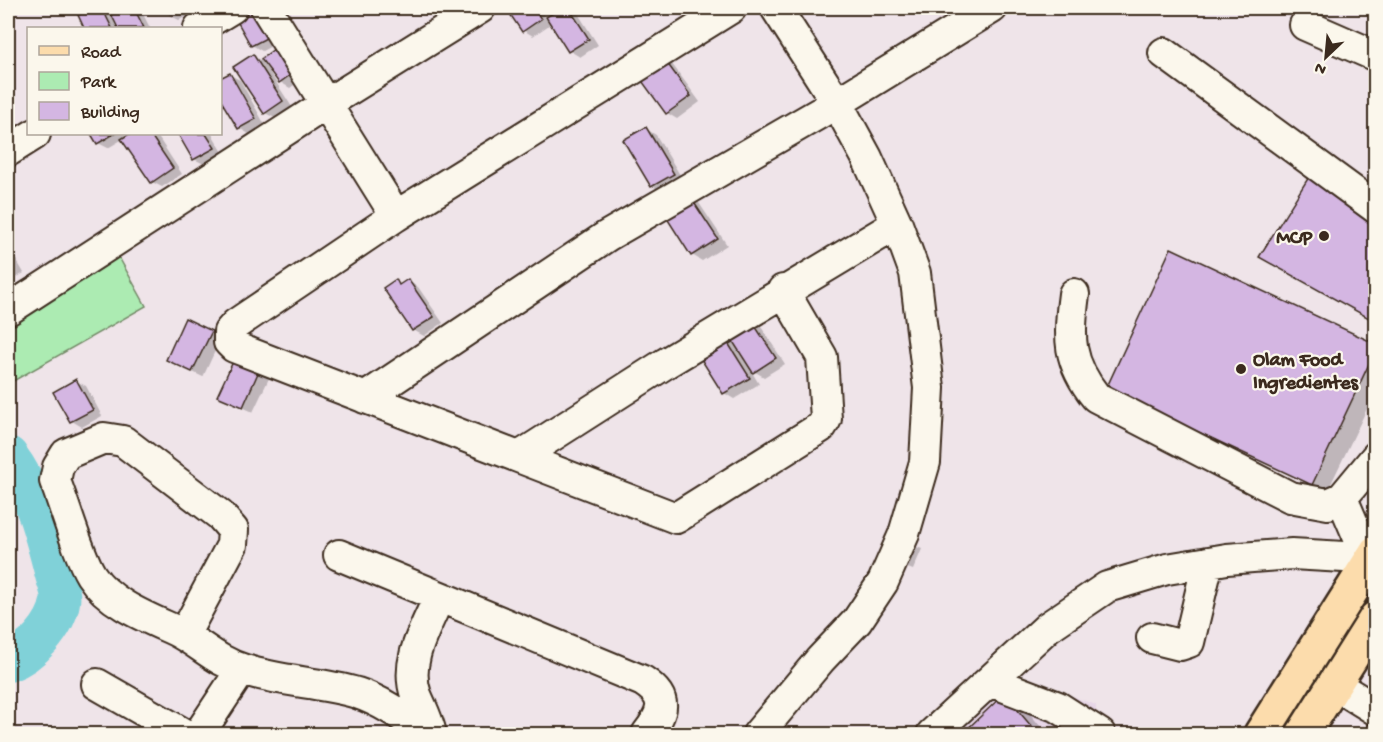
<svg xmlns="http://www.w3.org/2000/svg" width="1383" height="742" font-family="'Gochi Hand',sans-serif">
	<style>
		.built { fill: #e7d6e7 }
		.green { fill: #acebb2; stroke: #748a68; stroke-width: 1.5 }
		.shadow { fill: #0003 }
		.lines { fill: none; stroke-linecap: round; stroke-linejoin: round }
		.river { stroke: #80d1d8; stroke-width: 40 }
		.building { fill: #d4b6e2; stroke: #3b2a1e; stroke-width: 1.5 }
		.minor-casing { stroke: #3b2a1e; stroke-width: 34 }
		.major-casing { stroke: #3b2a1e; stroke-width: 38 }
		.minor { stroke: #fbf7ec; stroke-width: 30 }
		.major { stroke: #fcdcac; stroke-width: 33 }
		.poi-dot { fill: #3b2a1e; stroke: #fbf7ec; stroke-width: 2 }
		.labels { text-anchor: middle; stroke-width: 4.5; stroke-linejoin: round; paint-order: stroke }
		.poi-label { font-size: 20px; font-weight: bold; fill: #3b2a1e; stroke: #fbf7ec; text-anchor: end }
	</style>
	<rect width="100%" height="100%" fill="#efe4e9"/>
	<filter id="ink" filterUnits="userSpaceOnUse"><feTurbulence type="fractalNoise" baseFrequency=".0167" numOctaves="2"/><feDisplacementMap in="SourceGraphic" scale="12" xChannelSelector="R" yChannelSelector="G"/><feConvolveMatrix kernelMatrix="1 2 1 2 8 2 1 2 1" color-interpolation-filters="sRGB"/></filter>
	<g filter="url(#ink)">
		<!-- built -->
		<path class="built" d="M1010,673L1096,705V734H941Z"/>
		<!-- green -->
		<path class="green" d="M106,234L146,306L8,384V290Z"/>
		<!-- shadow -->
		<path class="shadow" d="M96,8H103L112,13L110,8H140L150,28H86L80,16Z
			M165,8H206L179,20L169,15Z
			M243,8H266L283,40L262,51L252,45Z
			M508,8H539L546,19L565,8H570L577,12L598,45L580,57L570,51L552,23L533,36L523,30Z
			M278,47L306,76L290,88L280,82L272,71L270,73L292,107L275,118L265,113L253,56L261,61Z
			M662,58L672,64L700,102L677,119L667,113Z
			M230,75L240,80L265,125L249,134L239,128Z
			M646,129L656,135L683,180L662,191L652,186Z
			M93,134H156L182,174L162,187L152,182L123,139L108,148L98,143Z
			M180,134H212L224,154L204,164L194,159Z
			M689,197L699,203L727,245L702,261L692,255Z
			M8,246L24,273L8,283Z
			M396,281L402,285L408,281L418,287L443,323L424,336L413,330Z
			M186,320L221,338L203,377L178,365Z
			M758,322L785,364L764,377L750,369L759,384L734,399L724,393L723,336L736,344Z
			M1376,345V390L1327,492L1123,397Z
			M238,355L272,372L253,412L229,401Z
			M76,381L86,386L102,416L82,427L72,421Z
			M885,535L922,549L913,570L877,556Z
			M1004,696L1024,707L1047,734H964Z"/>
		<g class="lines">
			<!-- river -->
			<path class="river" d="M8,456C34,490 44,533 55,575C57,582 62,594 60,602C56,626 31,654 8,662"/>
		</g>
		<!-- building -->
		<path class="building" d="M93,8H102L112,28H84L78,15Z
			M108,8H134L144,28H118Z
			M240,8H260L274,34L251,46L232,12Z
			M506,8H534L541,19L522,32Z
			M562,8H569L589,39L568,52L546,17Z
			M278,46L297,70L279,83L261,59Z
			M253,54L283,101L264,114L233,67Z
			M662,56L691,96L666,114L637,74Z
			M230,73L256,119L238,129L220,99V78Z
			M646,127L674,174L651,187L623,140Z
			M91,134H114L97,144Z
			M129,134H150L173,168L151,183L121,139Z
			M178,134H206L215,148L193,160Z
			M1312,172L1376,215V322L1259,257Z
			M689,195L718,239L691,256L663,212Z
			M1171,248L1376,344V349L1312,485L1106,389Z
			M396,279L399,285L408,279L434,317L412,331L383,288Z
			M748,315L776,358L753,373L725,329Z
			M185,318L212,331L192,372L166,360Z
			M723,335L750,378L723,394L696,351Z
			M237,353L262,364L243,407L217,396Z
			M76,379L93,410L70,422L53,392Z
			M1004,694L1038,734H962Z"/>
		<g class="lines">
			<defs>
				<path id="minor" d="M266,8L396,216
					M731,8L396,216L236,324L229,332V342L234,347L676,518L821,427L826,419L822,357L783,290
					M1305,25L1376,56
					M199,28L232,8
					M1164,53L1376,208
					M8,151L35,134
					M1074,294C1068,338 1068,362 1096,397L1290,497L1328,504L1342,498L1376,457
					M8,310L326,104L480,8
					M365,398L607,236L837,103L992,8
					M519,457L666,363L897,224
					M1342,498L1365,552
					M339,555L643,681C669,698 664,712 647,734
					M184,635L232,545L233,530L220,515L123,441L104,438L66,454L58,467L55,481C65,506 78,554 91,575C109,603 145,617 174,630C199,642 215,661 245,670C281,682 321,682 357,693C384,702 405,718 428,734
					M1152,638L1180,645L1189,642L1208,562
					M990,681L1058,707L1100,734
					M97,684L184,734
					M1334,684L1376,710
					M199,734L242,669
					M431,734C428,720 422,709 416,695C404,661 426,628 439,597
					M758,734L820,660L857,621L883,582L904,534L925,462L929,388L915,273L897,224L867,158L837,103L776,8
					M932,734L1048,627L1107,587L1167,569L1227,559L1292,554L1344,557L1376,550"/>
				<path id="major" d="M1261,734L1376,552
					M1303,734L1376,618"/>
			</defs>
			<!-- minor casing -->
			<use href="#minor" class="minor-casing"/>
			<!-- major casing -->
			<use href="#major" class="major-casing"/>
			<!-- minor -->
			<use href="#minor" class="minor"/>
			<!-- major -->
			<use href="#major" class="major"/>
		</g>
	</g>
	<!-- markers -->
	<g class="poi-dot">
		<circle cx="1324" cy="236" r="6"/>
		<circle cx="1241" cy="369" r="6"/>
	</g>
	<g class="labels">
		<!-- poi labels -->
		<g class="poi-label">
			<text x="1312" y="243">MCP</text>
			<text x="1253" y="365" text-anchor="start">Olam Food<tspan x="1253" dy="23">Ingredientes</tspan></text>
		</g>
	</g>
	<!-- margin -->
	<rect width="1383" height="742" fill="none" stroke="#fbf7ec" stroke-width="30"/>
	<rect x="15" y="15" width="1353" height="712" fill="none" stroke="#3b2a1e" stroke-width="2" filter="url(#ink)"/>
	<!-- legend -->
	<rect x="27" y="27" width="195" height="108" fill="#fbf7ec" stroke="#aea59a" stroke-width="1.5"/>
	<rect x="39" y="46" width="30" height="9" fill="#fcdcac" stroke="#aea59a" stroke-width="1.5"/>
	<text x="81" y="57" font-size="18" fill="#3b2a1e">Road</text>
	<rect x="39" y="72" width="30" height="18" fill="#acebb2" stroke="#aea59a" stroke-width="1.5"/>
	<text x="81" y="87" font-size="18" fill="#3b2a1e">Park</text>
	<rect x="39" y="102" width="30" height="18" fill="#d4b6e2" stroke="#aea59a" stroke-width="1.5"/>
	<text x="81" y="117" font-size="18" fill="#3b2a1e">Building</text>
	<!-- north arrow -->
	<g transform="translate(1326 57) rotate(206)" stroke="#fbf7ec" stroke-width="4.5" paint-order="stroke">
	<path d="M0-4.5L10 22L0 15L-10 22Z" fill="#3b2a1e"/>
	<text y="-9" font-size="16" font-weight="bold" text-anchor="middle" fill="#3b2a1e">N</text>
	</g>
</svg>
